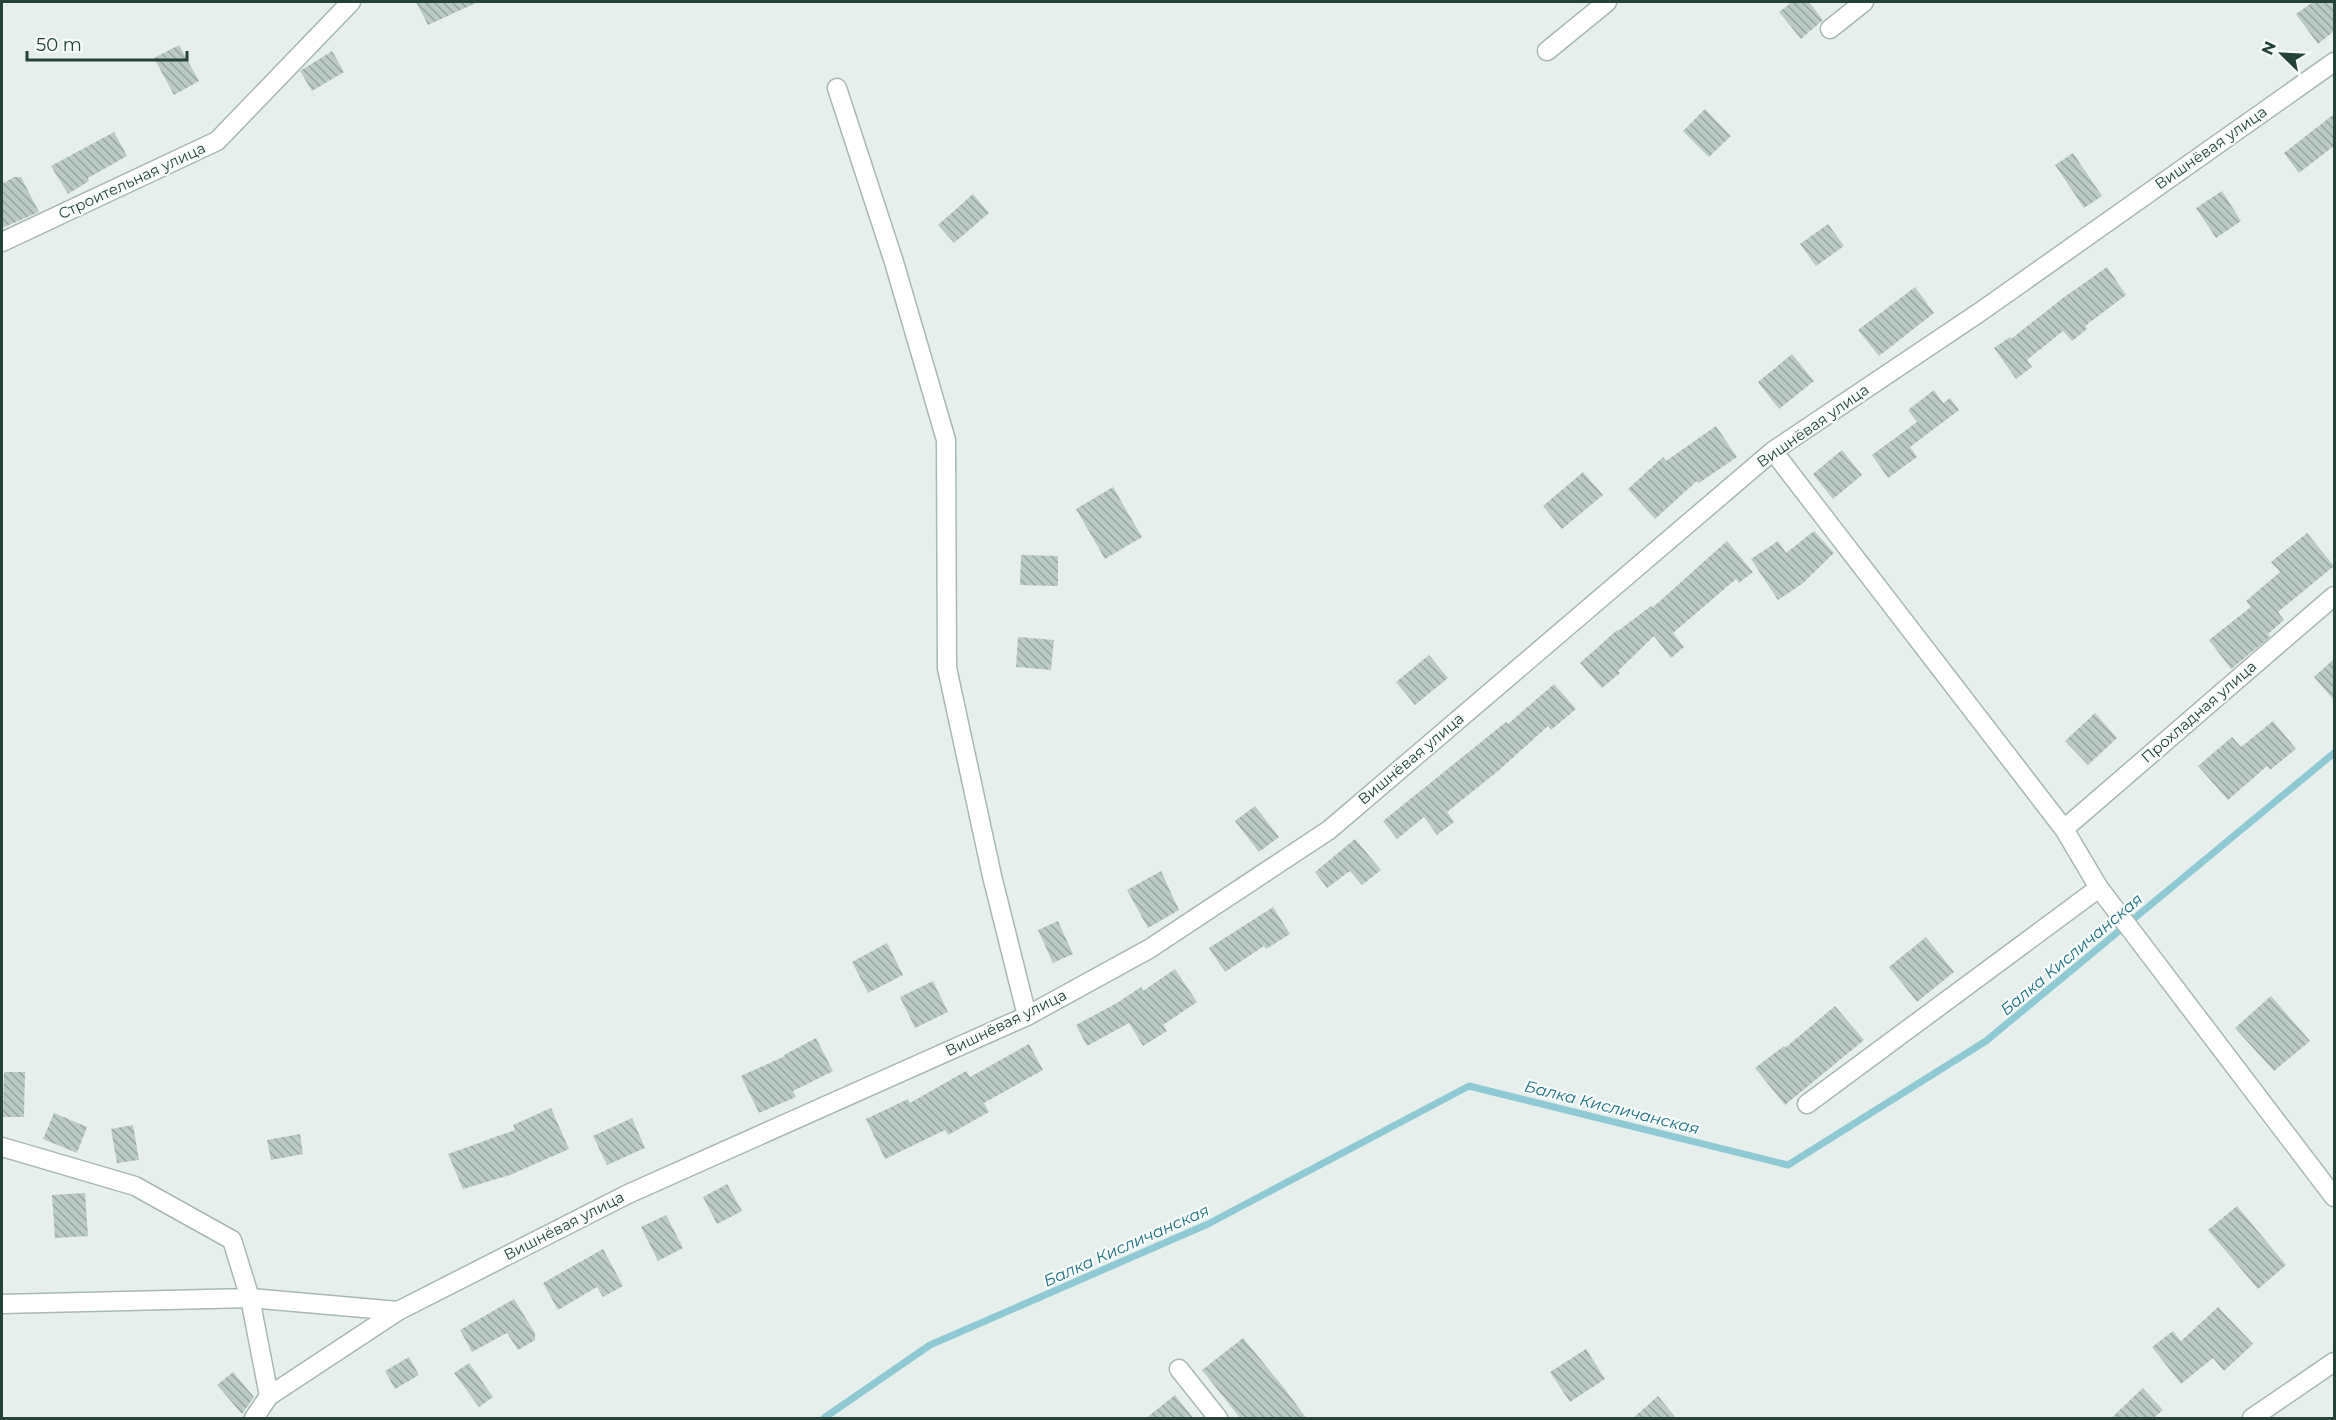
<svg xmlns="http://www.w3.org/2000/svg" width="2336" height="1420" font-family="Montserrat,sans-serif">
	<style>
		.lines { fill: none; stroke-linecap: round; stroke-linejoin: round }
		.stream { stroke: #8ec9d4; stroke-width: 7 }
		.building { fill: url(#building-back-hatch) }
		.minor-casing { stroke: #a8b8b2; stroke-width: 21 }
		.tertiary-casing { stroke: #a8b8b2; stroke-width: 21 }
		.minor { stroke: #fff; stroke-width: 18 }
		.tertiary { stroke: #fff; stroke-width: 18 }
		.labels { text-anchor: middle; stroke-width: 4.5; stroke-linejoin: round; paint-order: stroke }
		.street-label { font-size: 15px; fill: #24423a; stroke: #f7fbf9 }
		.water-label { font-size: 16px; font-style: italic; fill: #1c6f80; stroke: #f7fbf9 }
	</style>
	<defs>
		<pattern id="building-back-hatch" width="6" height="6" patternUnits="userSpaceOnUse" patternTransform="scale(1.5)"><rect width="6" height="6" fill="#bbcac4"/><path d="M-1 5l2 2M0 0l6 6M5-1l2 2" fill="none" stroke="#98a6a0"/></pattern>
	</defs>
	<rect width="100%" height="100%" fill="#e6efeb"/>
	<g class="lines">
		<!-- stream -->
		<path class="stream" d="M824,1418L930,1345L1208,1224L1469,1086L1788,1165L1986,1041L2334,753"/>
	</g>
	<!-- building -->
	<path class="building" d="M416,2H478L428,25Z
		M1792,2H1809L1823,20L1801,39L1779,12Z
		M2313,2H2334V31L2318,44L2296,14Z
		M179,45L199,81L174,95L154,58Z
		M332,51L344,72L312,91L300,71Z
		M1705,109L1731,136L1709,157L1683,131Z
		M2334,114V146L2299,173L2284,153Z
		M114,132L127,156L88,178L89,181L68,194L51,166Z
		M2073,153L2102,196L2084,208L2055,165Z
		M14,177H21L39,212L2,228V184Z
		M2222,191L2241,221L2216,238L2196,208Z
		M973,194L989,213L954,243L938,225Z
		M1828,224L1844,246L1816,266L1800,244Z
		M2107,267L2126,295L2085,326L2087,329L2072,341L2063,331L2027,360L2032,367L2016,379L1994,348L2010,337L2011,339L2063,298Z
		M1915,287L1934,313L1879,356L1858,330Z
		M1792,354L1814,381L1779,409L1758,382Z
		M1934,390L1943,403L1950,398L1959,410L1910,447L1917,457L1888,478L1872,455L1917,422L1908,410Z
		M1716,426L1737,457L1699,483L1697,481L1655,519L1628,489L1663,457L1666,461Z
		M1842,450L1862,475L1833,499L1813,474Z
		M1583,472L1603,495L1562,529L1543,506Z
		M1113,487L1142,537L1105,559L1076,509Z
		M1814,531L1834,553L1802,584L1778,600L1751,559L1778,541L1786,553Z
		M2307,533L2334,566L2278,612L2284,620L2268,634L2270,637L2231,669L2209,640L2251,607L2246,601L2280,572L2271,562Z
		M1727,541L1753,572L1739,583L1736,579L1673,633L1684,647L1671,658L1654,636L1618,671L1620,673L1602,688L1580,663L1617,630L1618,631L1651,606L1652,608Z
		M1021,555L1058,556V586L1020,585Z
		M1018,637L1054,640L1051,670L1016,667Z
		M1429,655L1448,678L1415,705L1396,682Z
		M2334,659V700L2314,677Z
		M1554,684L1576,709L1551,730L1548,726L1497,772L1447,812L1454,822L1437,835L1424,817L1397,839L1383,821L1506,722L1508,724Z
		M2095,713L2117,738L2088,765L2065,741Z
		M2273,721L2296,749L2270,770L2267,766L2228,800L2198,766L2232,737L2241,747Z
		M1255,806L1279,837L1259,852L1235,821Z
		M1355,839L1381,870L1362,885L1350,871L1327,888L1315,872Z
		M1161,871L1179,910L1148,928L1127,890Z
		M1273,907L1290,934L1266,949L1264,946L1225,972L1209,948Z
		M1058,921L1073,954L1053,963L1038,930Z
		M1926,937L1954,972L1917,1002L1889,967Z
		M887,943L903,975L868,993L852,962Z
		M1175,969L1197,1002L1163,1025L1167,1031L1143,1046L1129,1023L1087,1046L1076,1025L1117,1003L1141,987L1143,991Z
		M933,981L948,1012L915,1028L900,997Z
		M2271,996L2310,1041L2274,1071L2235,1028Z
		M1835,1006L1864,1040L1785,1105L1755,1068L1784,1046L1785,1048Z
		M816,1038L833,1071L793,1091L796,1097L759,1113L741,1076L785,1056L784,1055Z
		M1029,1044L1043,1070L984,1103L989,1112L948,1135L945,1130L885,1159L866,1119L908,1099L910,1103L966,1071L970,1077Z
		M4,1072H25L24,1117H3Z
		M551,1108L569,1149L510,1175L463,1189L448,1154L515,1130L513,1125Z
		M54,1113L87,1127L77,1153L43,1139Z
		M632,1118L645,1148L607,1165L593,1136Z
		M133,1125L139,1160L117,1163L111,1129Z
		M300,1134L303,1154L271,1160L267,1140Z
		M727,1184L742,1211L717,1224L703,1197Z
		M85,1193L88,1236L55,1238L52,1195Z
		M2237,1206L2286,1265L2258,1289L2208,1230Z
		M666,1215L683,1248L658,1261L641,1227Z
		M603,1249L623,1286L603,1297L597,1287L558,1310L543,1283Z
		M514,1299L535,1333V1340L518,1350L507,1333L472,1352L460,1330Z
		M2218,1307L2253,1344L2224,1371L2213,1358L2181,1384L2152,1347L2173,1331L2181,1341Z
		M1243,1338L1284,1388L1307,1419H1241L1202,1370Z
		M1586,1349L1605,1379L1570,1402L1550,1372Z
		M409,1357L419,1375L395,1389L385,1371Z
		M469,1363L493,1397L479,1407L454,1373Z
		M233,1372L254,1397L242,1414L217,1385Z
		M2143,1388L2163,1410L2152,1419H2110Z
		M1175,1395L1194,1419H1145Z
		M1658,1396L1677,1419H1632Z"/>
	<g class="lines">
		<defs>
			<path id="minor" d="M1830,29L1864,2
				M1547,51L1607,2
				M837,88L894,262L946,440L947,668L992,876L1027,1016
				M2,242L217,141L351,2
				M1773,451L2064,829L2099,888L2334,1197
				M2064,829L2334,596
				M1807,1104L2099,888
				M2,1147L135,1186L232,1240L250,1298L269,1396
				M2,1304L250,1298L398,1311
				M1179,1369L1218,1418
				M254,1418L269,1396L398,1311L628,1194L1027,1016L1149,949L1329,830L1773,451L1980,312L2334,62"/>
			<path id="tertiary" d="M2252,1418L2334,1362"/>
		</defs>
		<!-- minor casing -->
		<use href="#minor" class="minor-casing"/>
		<!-- tertiary casing -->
		<use href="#tertiary" class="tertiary-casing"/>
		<!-- minor -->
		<use href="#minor" class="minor"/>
		<!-- tertiary -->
		<use href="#tertiary" class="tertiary"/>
	</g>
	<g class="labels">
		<!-- street labels -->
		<g class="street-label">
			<text transform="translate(2211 148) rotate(-35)" y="5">Вишнёвая улица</text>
			<text transform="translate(132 181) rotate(-25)" y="5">Строительная улица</text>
			<text transform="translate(1813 426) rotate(-35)" y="5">Вишнёвая улица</text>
			<text transform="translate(2199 712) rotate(-41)" y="5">Прохладная улица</text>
			<text transform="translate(1411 759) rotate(-40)" y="5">Вишнёвая улица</text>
			<text transform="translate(1006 1023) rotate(-26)" y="5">Вишнёвая улица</text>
			<text transform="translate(564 1226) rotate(-27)" y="5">Вишнёвая улица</text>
		</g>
		<!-- water labels -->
		<g class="water-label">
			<text transform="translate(2071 954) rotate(-40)" y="6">Балка Кисличанская</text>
			<text transform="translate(1612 1107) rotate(14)" y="6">Балка Кисличанская</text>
			<text transform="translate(1126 1245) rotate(-24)" y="6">Балка Кисличанская</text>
		</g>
	</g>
	<!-- border -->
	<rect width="2336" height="1420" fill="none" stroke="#24423a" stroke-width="6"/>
	<!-- north arrow -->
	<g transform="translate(2282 54) rotate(294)" stroke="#f7fbf9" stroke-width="4.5" paint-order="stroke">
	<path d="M0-4.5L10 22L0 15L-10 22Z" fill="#24423a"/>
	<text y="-9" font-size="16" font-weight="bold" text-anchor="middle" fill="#24423a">N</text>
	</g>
	<!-- scale -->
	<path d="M27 51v9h160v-9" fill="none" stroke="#24423a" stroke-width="3"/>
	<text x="36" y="51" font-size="18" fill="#24423a" stroke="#f7fbf9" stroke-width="4.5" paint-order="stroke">50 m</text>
</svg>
